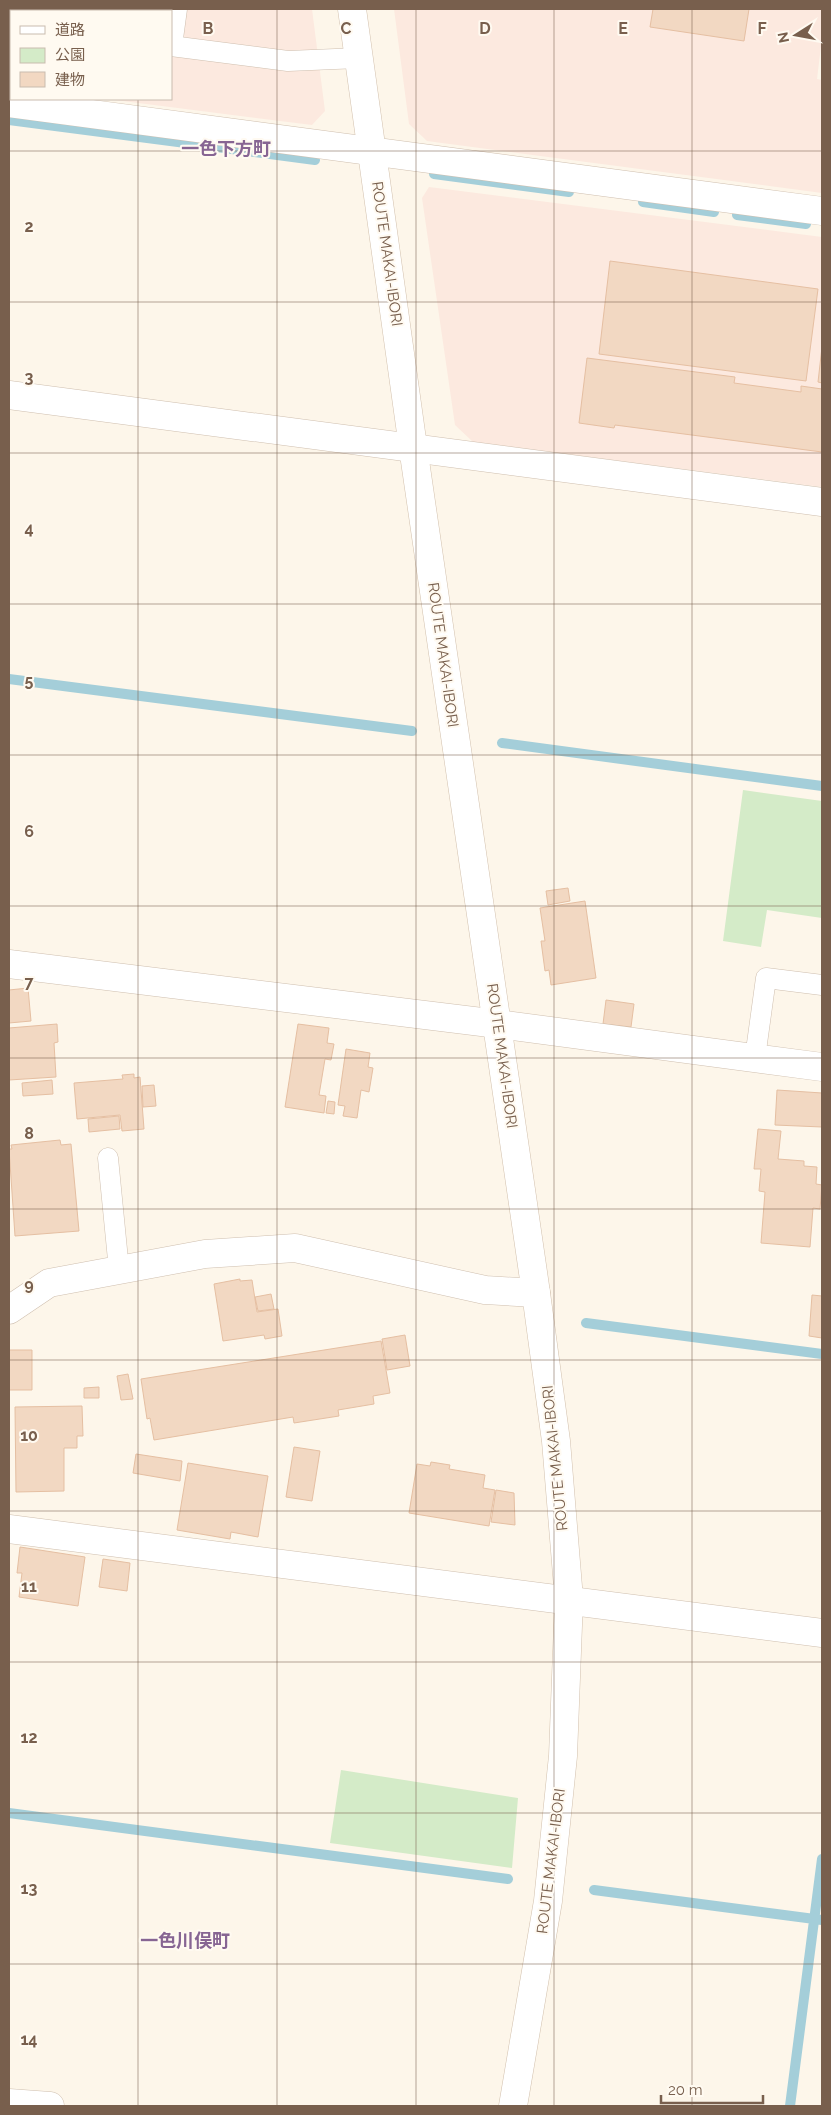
<svg xmlns="http://www.w3.org/2000/svg" width="831" height="2115" font-family="Raleway,'Noto Sans JP',sans-serif">
	<style>
		.commercial { fill: #fce9df }
		.green { fill: #d4ebc8 }
		.lines { fill: none; stroke-linecap: round; stroke-linejoin: round }
		.stream { stroke: #a4ced9; stroke-width: 10 }
		.building { fill: #f2d8c2; stroke: #e5bfa2 }
		.lane-casing { stroke: #cfbfaf; stroke-width: 21 }
		.street-casing { stroke: #cfbfaf; stroke-width: 29 }
		.secondary-casing { stroke: #d2c0ad; stroke-width: 29 }
		.lane { stroke: #fff; stroke-width: 20 }
		.street { stroke: #fff; stroke-width: 28 }
		.secondary { stroke: #fff; stroke-width: 28 }
		.grid { fill: none; stroke: #785f4d; stroke-width: 1; stroke-opacity: 0.55 }
		.labels { text-anchor: middle; stroke-width: 4; stroke-linejoin: round; paint-order: stroke }
		.street-label { font-size: 15px; fill: #785f4d; stroke: #fffaf1 }
		.quarter-label { font-size: 18px; font-weight: bold; fill: #876593; stroke: #fffaf1 }
		.grid-label { font-size: 16px; text-anchor: middle; font-weight: bold; fill: #785f4d; stroke: #fffaf1; stroke-width: 4; stroke-linejoin: round; paint-order: stroke }
	</style>
	<rect width="100%" height="100%" fill="#fdf6ea"/>
	<!-- commercial -->
	<path class="commercial" d="M9,9H312L325,111L312,125L107,99H171V11H11V87L9,86Z
		M394,9H822V38L817,79L822,80V193L427,141L409,124Z
		M429,187L822,237V487L473,442L455,425L422,198Z"/>
	<!-- green -->
	<path class="green" d="M743,790L822,801V918L767,910L761,947L723,941Z
		M341,1770L518,1798L512,1868L330,1843Z"/>
	<g class="lines">
		<!-- stream -->
		<path class="stream" d="M9,120L315,160
			M434,174L569,192
			M643,202L714,212
			M737,215L806,224
			M9,679L412,731
			M502,743L822,786
			M586,1323L822,1354
			M9,1813L508,1879
			M594,1890L822,1920
			M790,2106L822,1859"/>
	</g>
	<!-- building -->
	<path class="building" d="M9,9H40L39,11H11V83L9,82Z
		M98,9H148V11H97Z
		M653,9H749L744,41L650,27Z
		M610,261L818,289L806,381L599,354Z
		M822,347V383L818,382Z
		M587,358L735,377L734,383L801,392V386L822,389V452L615,425L614,428L579,423Z
		M568,888L570,901L548,905L546,891Z
		M585,901L596,978L551,985L549,970L545,971L541,941H545L540,908Z
		M28,988L31,1021L9,1023V990Z
		M606,1000L634,1004L631,1027L603,1024Z
		M57,1024L58,1042L54,1043L56,1077L9,1080V1028Z
		M298,1024L329,1028L327,1043L334,1044L331,1060L325,1059L319,1095L326,1096L324,1113L285,1107Z
		M346,1049L370,1053L368,1067L373,1068L369,1092L361,1090L357,1118L343,1116L345,1106L338,1105Z
		M134,1074V1078L140,1077L144,1129L122,1131L120,1115L77,1119L74,1083L123,1079L122,1075Z
		M52,1080L53,1094L23,1096L22,1083Z
		M154,1085L156,1106L143,1107L142,1086Z
		M777,1090L822,1093V1127L775,1125Z
		M328,1101L335,1102L334,1114L326,1113Z
		M119,1116L120,1129L89,1132L88,1119Z
		M758,1129L781,1131L778,1159L804,1161V1166L817,1167L816,1184L822,1185L820,1209L813,1208L810,1247L761,1243L765,1192L759,1191L761,1169H754Z
		M60,1140L61,1145L71,1144L79,1231L15,1236L9,1149H12L11,1145Z
		M240,1279V1281L252,1280L257,1312L278,1309L282,1336L265,1339L264,1335L223,1341L214,1284Z
		M271,1294L274,1309L258,1311L255,1297Z
		M812,1295L822,1296V1338L809,1336Z
		M405,1335L410,1366L387,1370L382,1339Z
		M381,1341L390,1393L373,1396L374,1404L338,1410L339,1416L294,1423L293,1417L154,1440L150,1418L147,1419L141,1379Z
		M9,1350H32V1390H9Z
		M128,1374L133,1399L121,1400L117,1376Z
		M99,1387V1398H84V1388Z
		M82,1406L83,1436H77V1448H64V1491L16,1492L15,1407Z
		M294,1447L320,1451L312,1501L286,1497Z
		M136,1454L182,1461L180,1481L133,1473Z
		M431,1462L450,1465L449,1469L485,1475L483,1488L495,1490L489,1526L409,1513L417,1464L430,1466Z
		M188,1463L268,1476L258,1537L231,1532L230,1539L177,1530Z
		M496,1490L514,1493L515,1525L491,1522Z
		M20,1547L85,1557L78,1606L19,1597L22,1573H17Z
		M103,1559L130,1563L127,1591L99,1587Z"/>
	<g class="lines">
		<defs>
			<path id="lane" d="M72,11V9
				M171,46L288,61L359,58
				M172,46L177,9
				M755,1058L766,978L822,985
				M108,1158L119,1270"/>
			<path id="street" d="M9,103L822,211
				M9,395L822,502
				M9,964L498,1024L822,1067
				M9,1310L49,1283L205,1254L295,1248L485,1290L536,1293
				M9,1529L822,1633
				M9,2103L50,2106"/>
			<path id="secondary" d="M352,9L413,447L536,1293L556,1441L569,1599L563,1756L548,1901L513,2106"/>
		</defs>
		<!-- lane casing -->
		<use href="#lane" class="lane-casing"/>
		<!-- street casing -->
		<use href="#street" class="street-casing"/>
		<!-- secondary casing -->
		<use href="#secondary" class="secondary-casing"/>
		<!-- lane -->
		<use href="#lane" class="lane"/>
		<!-- street -->
		<use href="#street" class="street"/>
		<!-- secondary -->
		<use href="#secondary" class="secondary"/>
	</g>
	<!-- grid -->
	<path class="grid" d="M138,9V11M277,9V2106M416,9V2106M554,9V2106M692,9V2106M138,99V2106M9,151H822M9,302H822M9,453H822M9,604H822M9,755H822M9,906H822M9,1058H822M9,1209H822M9,1360H822M9,1511H822M9,1662H822M9,1813H822M9,1964H822"/>
	<g class="labels">
		<!-- street labels -->
		<g class="street-label">
			<text transform="translate(387 254) rotate(82)" y="5">ROUTE MAKAI-IBORI</text>
			<text transform="translate(443 655) rotate(82)" y="5">ROUTE MAKAI-IBORI</text>
			<text transform="translate(502 1056) rotate(82)" y="5">ROUTE MAKAI-IBORI</text>
			<text transform="translate(555 1458) rotate(-96)" y="5">ROUTE MAKAI-IBORI</text>
			<text transform="translate(551 1861) rotate(-83)" y="5">ROUTE MAKAI-IBORI</text>
		</g>
		<!-- quarter labels -->
		<g class="quarter-label">
			<text x="226" y="155">一色下方町</text>
			<text x="185" y="1947">一色川俣町</text>
		</g>
	</g>
	<g class="grid-label">
		<text x="208" y="34">B</text>
		<text x="346" y="34">C</text>
		<text x="485" y="34">D</text>
		<text x="623" y="34">E</text>
		<text x="762" y="34">F</text>
		<text x="29" y="232">2</text>
		<text x="29" y="383">3</text>
		<text x="29" y="534">4</text>
		<text x="29" y="686">5</text>
		<text x="29" y="837">6</text>
		<text x="29" y="988">7</text>
		<text x="29" y="1139">8</text>
		<text x="29" y="1290">9</text>
		<text x="29" y="1441">10</text>
		<text x="29" y="1592">11</text>
		<text x="29" y="1743">12</text>
		<text x="29" y="1894">13</text>
		<text x="29" y="2045">14</text>
	</g>
	<!-- border -->
	<rect width="831" height="2115" fill="none" stroke="#785f4d" stroke-width="20"/>
	<!-- legend -->
	<rect x="10" y="10" width="162" height="90" fill="#fffaf1" stroke="#c9bcaf"/>
	<rect x="20" y="26" width="25" height="8" fill="#ffffff" stroke="#c9bcaf"/>
	<text x="55" y="35" font-size="15" fill="#785f4d">道路</text>
	<rect x="20" y="48" width="25" height="15" fill="#d4ebc8" stroke="#c9bcaf"/>
	<text x="55" y="60" font-size="15" fill="#785f4d">公園</text>
	<rect x="20" y="72" width="25" height="15" fill="#f2d8c2" stroke="#c9bcaf"/>
	<text x="55" y="85" font-size="15" fill="#785f4d">建物</text>
	<!-- north arrow -->
	<g transform="translate(796 35) rotate(259)" stroke="#fffaf1" stroke-width="4" paint-order="stroke">
	<path d="M0-4L9 19L0 12L-9 19Z" fill="#785f4d"/>
	<text y="-8" font-size="14" font-weight="bold" text-anchor="middle" fill="#785f4d">N</text>
	</g>
	<!-- scale -->
	<path d="M661 2095v8h102v-8" fill="none" stroke="#785f4d" stroke-width="2.5"/>
	<text x="668" y="2095" font-size="15" fill="#785f4d" stroke="#fffaf1" stroke-width="4" paint-order="stroke">20 m</text>
</svg>
